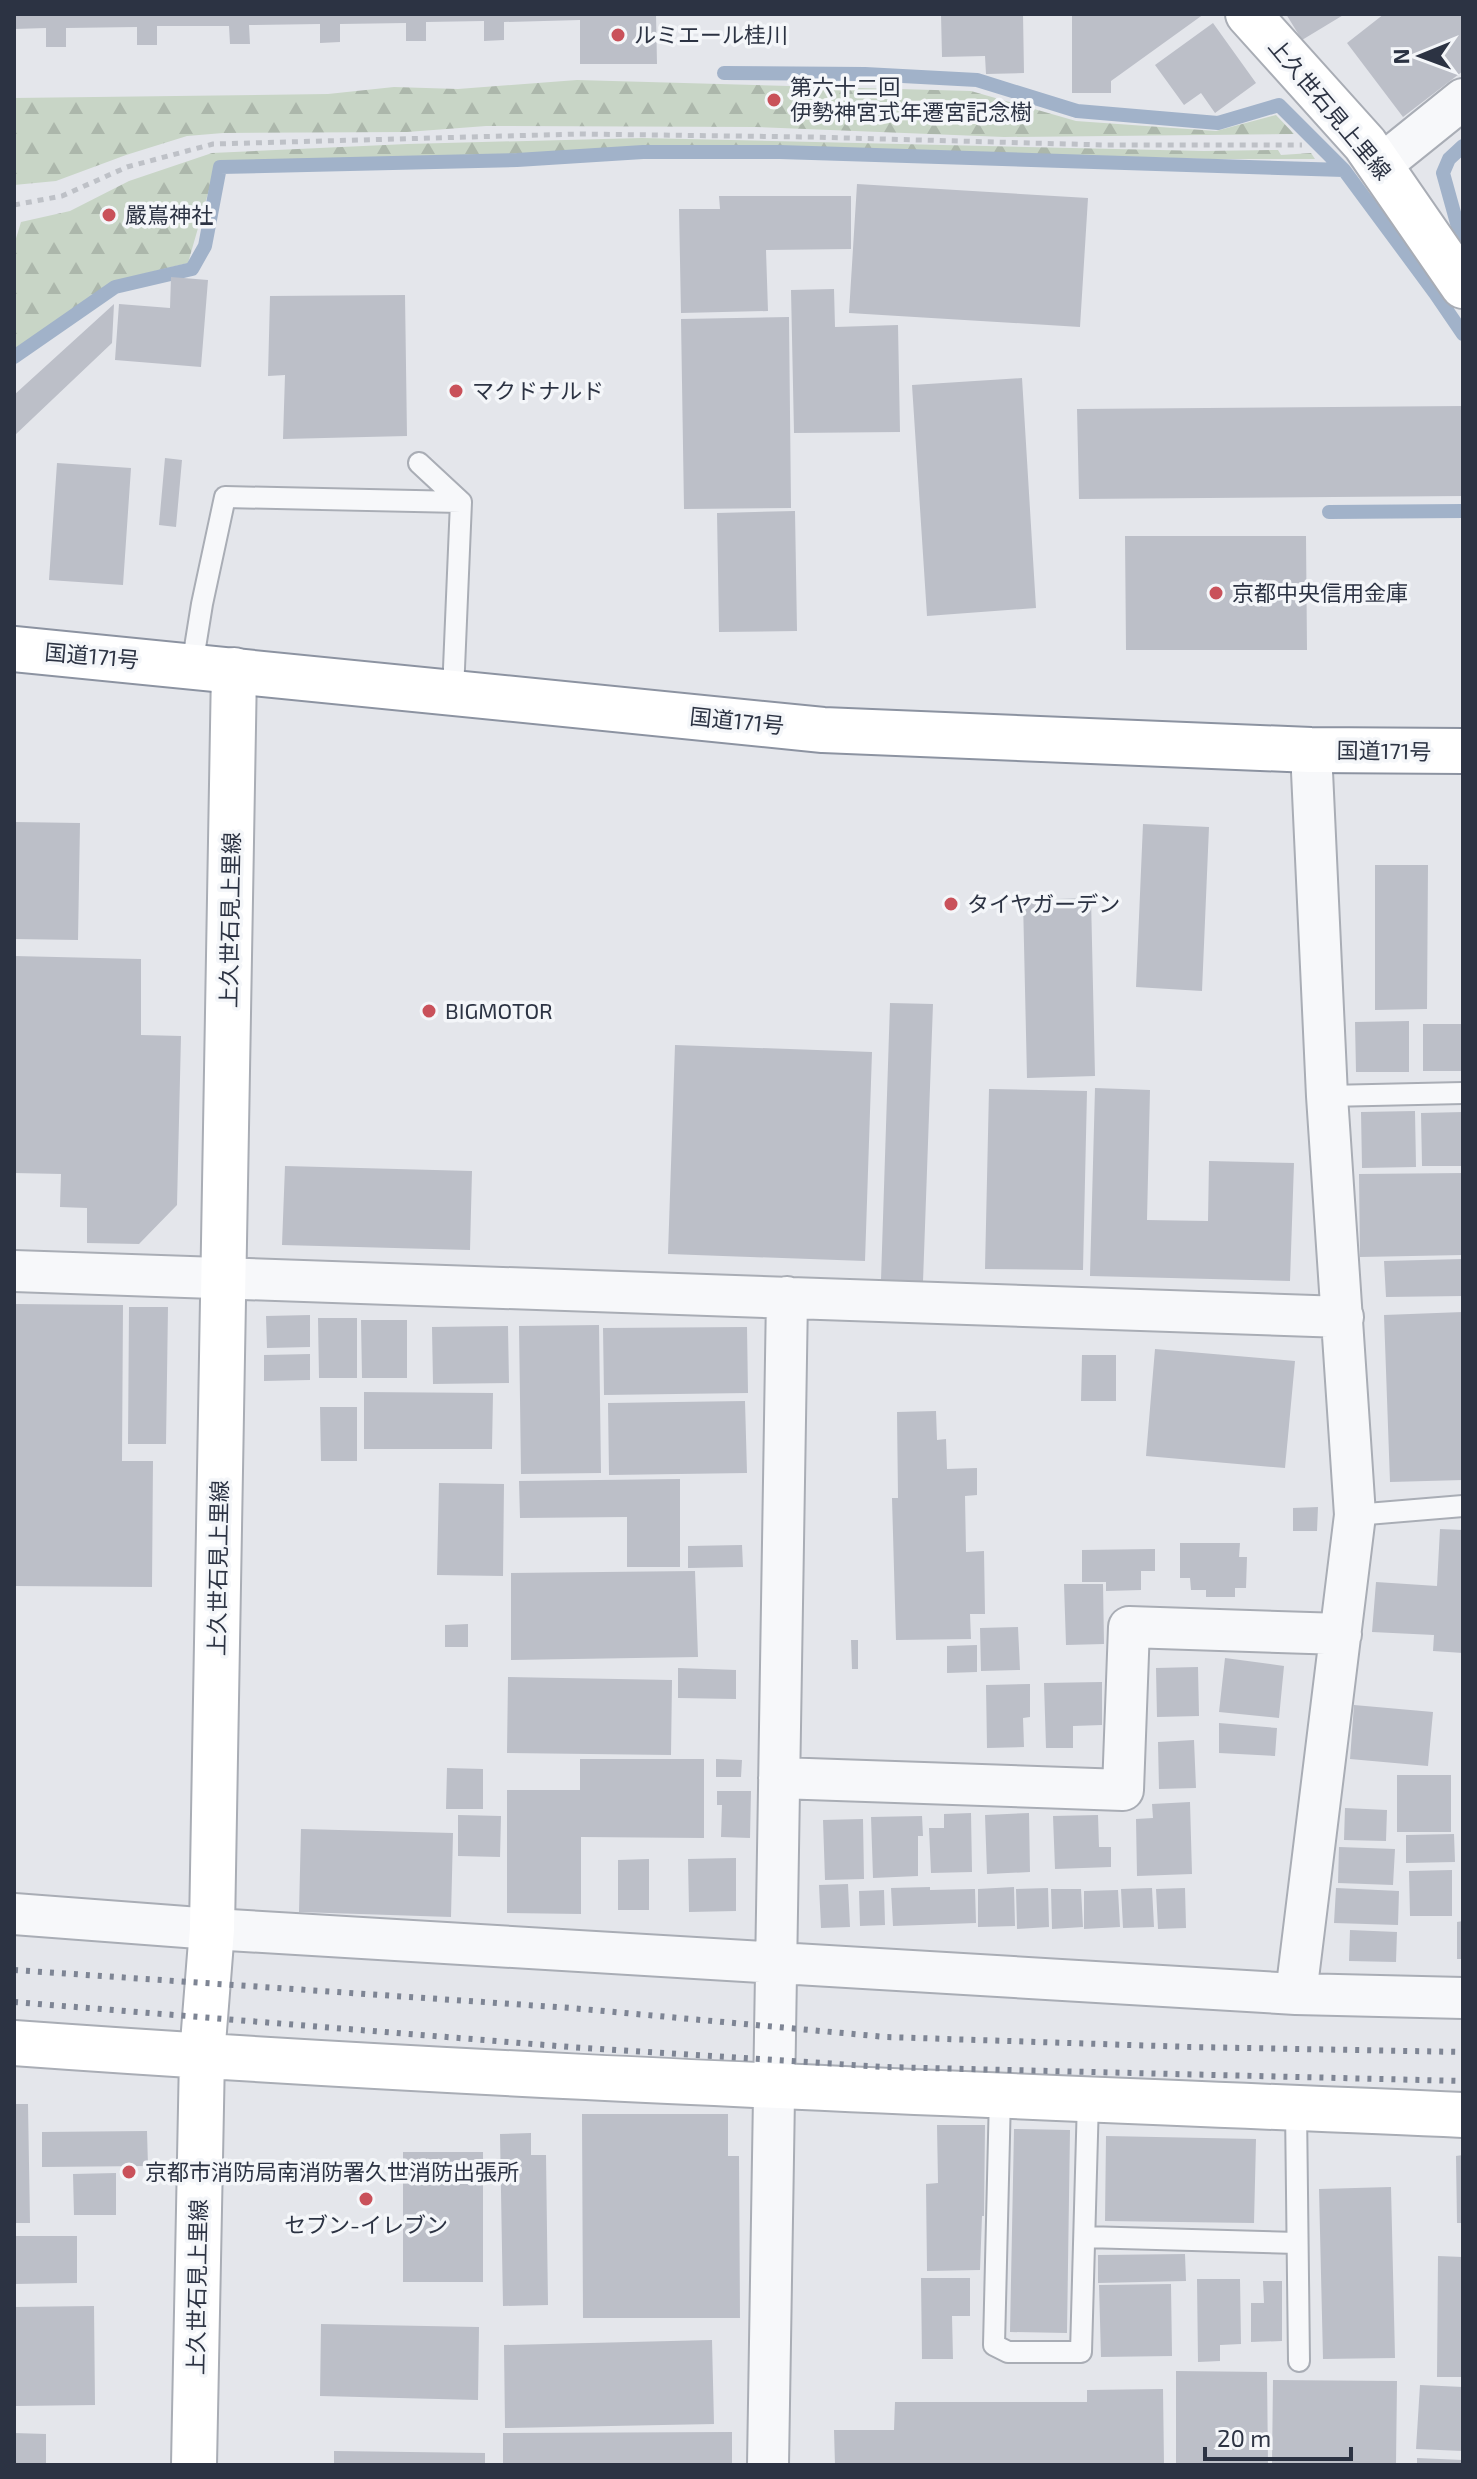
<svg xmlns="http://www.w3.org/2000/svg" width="1477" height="2479" font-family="'Exo 2','Noto Sans JP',sans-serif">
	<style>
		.forest { fill: url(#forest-firs) }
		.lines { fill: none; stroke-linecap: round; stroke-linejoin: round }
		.stream { stroke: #a1b2c9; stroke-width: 14 }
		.building { fill: #bcbfc8 }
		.lane-casing { stroke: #a9adb5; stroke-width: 24 }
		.street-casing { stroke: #a9adb5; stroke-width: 44 }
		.secondary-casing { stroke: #a9adb5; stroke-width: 48 }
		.highway-casing { stroke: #8c93a1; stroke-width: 48 }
		.path { stroke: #bec1c7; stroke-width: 5; stroke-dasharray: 6 6; stroke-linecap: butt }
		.lane { stroke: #f7f8fa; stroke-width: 20 }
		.street { stroke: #f7f8fa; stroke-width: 40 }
		.secondary { stroke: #fff; stroke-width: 44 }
		.highway { stroke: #fff; stroke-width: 44 }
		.rail { stroke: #7e8594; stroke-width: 6; stroke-dasharray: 4 8; stroke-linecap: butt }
		.poi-dot { fill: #c9515a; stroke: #f4f6f9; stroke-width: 3 }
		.labels { text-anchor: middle; stroke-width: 7; stroke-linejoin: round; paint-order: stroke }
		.poi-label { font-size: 22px; fill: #2c3343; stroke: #f4f6f9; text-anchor: start }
		.street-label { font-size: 22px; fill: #2c3343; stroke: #f4f6f9 }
	</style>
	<defs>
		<pattern id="forest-firs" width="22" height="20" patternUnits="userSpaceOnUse" patternTransform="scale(2)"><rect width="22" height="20" fill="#c8d5c6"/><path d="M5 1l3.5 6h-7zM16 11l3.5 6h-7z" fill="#acb7ab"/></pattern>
	</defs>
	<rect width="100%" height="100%" fill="#e4e6eb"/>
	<!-- forest -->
	<path class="forest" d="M577,80L971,91L1076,121L1216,131L1276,115L1294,134L1004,137L756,127L486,126L407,132L223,133L187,136L126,155L56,181L14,185V98L328,94L394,87L458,89Z
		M642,138L1204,151L1278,150L1281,155L1311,153L1315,159H1209L779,147L642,148L443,157L217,162L188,263L114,281L14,350V245L21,222L70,211L129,181L212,153L407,144Z"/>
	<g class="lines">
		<!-- stream -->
		<path class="stream" d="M724,73L865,74L977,80L1077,111L1218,123L1279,105L1344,170
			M1463,146L1449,159L1443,173L1463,245
			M14,357L115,287L192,269L205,246L220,167L517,160L643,152H780L1344,170L1435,293L1463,334
			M1329,512L1463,511"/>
	</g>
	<!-- building -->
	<path class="building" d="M14,14H656L657,64H580V20L504,22V40L484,41V21L426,22V41H406V23L340,24V42L320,43V24L249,25L250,44H230L229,26H157V45H137V27L66,28V47H46V28L14,29Z
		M941,14H1023L1024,73L986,74L985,56L942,57Z
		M1072,14H1204L1111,81V93H1072Z
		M1286,14H1345L1302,40Z
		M1384,14H1463V71L1403,117L1347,43Z
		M1213,23L1256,83L1215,113L1201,93L1184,105L1155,65Z
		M857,184L1088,198L1080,327L849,313Z
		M719,196H851V249L766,250L768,311L681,313L679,209H720Z
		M171,277L208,280L201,367L115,360L119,304L170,308Z
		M834,289L835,327L898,325L900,432L794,433L791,290Z
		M405,295L407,436L283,439L285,375L268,376L270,296Z
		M114,304L112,343L14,436V395Z
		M789,317L791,508L684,509L681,319Z
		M1022,378L1036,608L927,616L912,385Z
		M1463,406V496L1079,499L1077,409Z
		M165,458L182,460L176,527L159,525Z
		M57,463L131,468L123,585L49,580Z
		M795,511L797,631L719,632L717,513Z
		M1125,536H1306L1307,650H1126Z
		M14,822L80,823L78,940L14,939Z
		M1143,824L1209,827L1202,991L1136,987Z
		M1375,865H1428L1427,1009L1375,1010Z
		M1091,898L1095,1076L1027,1078L1023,900Z
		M14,956L141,959V1035L181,1036L177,1205L139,1244L87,1243V1208L60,1207L61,1174L14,1173Z
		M890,1003L933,1004L923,1282L881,1280Z
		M1409,1021V1072H1356L1355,1022Z
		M1423,1024H1462V1071H1423Z
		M675,1045L872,1052L865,1261L668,1254Z
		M1095,1088L1150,1090L1147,1220L1208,1221L1209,1161L1294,1163L1290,1281L1090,1276Z
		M989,1089L1087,1091L1083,1270L985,1269Z
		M1415,1111L1416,1167L1362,1168L1361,1112Z
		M1463,1112V1166H1422L1421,1113Z
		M285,1166L472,1171L470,1250L282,1245Z
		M1463,1173V1255L1360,1257L1359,1174Z
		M1463,1259V1296L1386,1297L1384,1261Z
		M14,1304L123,1305L122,1461H153L152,1587L14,1586Z
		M129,1307H168L166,1444H128Z
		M1463,1312V1480L1390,1482L1384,1315Z
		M310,1315V1347L267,1348L266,1316Z
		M318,1318H357V1378H319Z
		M361,1320H407V1378H362Z
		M599,1325L601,1473L521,1474L519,1326Z
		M508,1326L509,1383L433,1384L432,1327Z
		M747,1327L748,1393L604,1395L603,1328Z
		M1155,1349L1295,1361L1285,1468L1146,1456Z
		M310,1354V1380L264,1381V1355Z
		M1082,1355H1116V1401H1081Z
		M364,1392L493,1393L492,1449H364Z
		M745,1401L747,1473L609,1475L608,1403Z
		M320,1407H357V1461H321Z
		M936,1411L937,1440L946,1439L947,1469L977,1468V1495L965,1496L966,1552L984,1551L985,1614H970L971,1639L896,1640L892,1498H898L897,1412Z
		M680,1479V1567H627V1517L520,1518L519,1481Z
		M439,1483L504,1484L503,1576L437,1575Z
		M1318,1507L1317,1531H1293V1508Z
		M1440,1529L1463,1530V1653L1433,1651L1434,1635L1372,1632L1376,1582L1437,1586Z
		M1180,1543H1240L1239,1557H1247L1246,1588H1235V1597H1206V1590H1191L1190,1578H1180Z
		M742,1545L743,1567L688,1568V1546Z
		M1155,1549V1571H1141V1590L1106,1591V1582H1082V1550Z
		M695,1571L698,1657L511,1660V1573Z
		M1064,1584H1103L1104,1644L1066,1645Z
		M468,1624V1647H445V1625Z
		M1018,1627L1020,1670L981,1671L980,1628Z
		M851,1640H858V1669H852Z
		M977,1645V1672L947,1673V1646Z
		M1225,1658L1284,1666L1279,1718L1219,1712Z
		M1198,1667L1199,1716L1157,1717L1156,1668Z
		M678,1668L736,1670V1699L678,1698Z
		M508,1677L672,1680L671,1755L507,1753Z
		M1102,1682V1725L1073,1726V1748H1046L1044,1683Z
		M1030,1684V1717L1023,1718L1024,1747L987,1748L986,1685Z
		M1354,1705L1433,1712L1428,1766L1350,1759Z
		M1219,1723L1277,1728L1275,1756L1219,1753Z
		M1194,1740L1196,1788L1159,1789L1158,1742Z
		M580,1759H704V1838L581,1837V1914L507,1913V1790H580Z
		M716,1759L742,1760L741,1777H716Z
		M447,1768L483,1769V1809H446Z
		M1397,1775H1451V1832H1397Z
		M717,1791H751L750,1838L721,1837L722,1805H717Z
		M1190,1802L1192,1874L1137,1876L1136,1819L1153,1818L1152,1804Z
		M1345,1808L1387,1810L1386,1841L1344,1840Z
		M971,1813L972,1872L931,1873L929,1828H944V1814Z
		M1029,1813L1030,1872L987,1874L985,1815Z
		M458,1815L501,1816L500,1857L458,1856Z
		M1098,1815L1099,1847H1111V1867L1055,1869L1053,1816Z
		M922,1816L923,1836H918V1876L873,1878L871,1817Z
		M863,1819L864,1879L825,1880L823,1820Z
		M301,1829L453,1833L451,1917L299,1912Z
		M1454,1834L1455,1862L1406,1863V1835Z
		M1339,1847L1395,1849L1393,1885L1338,1883Z
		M736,1858V1911L689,1912L688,1859Z
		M649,1859V1910H618V1860Z
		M1452,1870V1916H1410L1409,1871Z
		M848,1884L850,1927L821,1928L819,1885Z
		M930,1887V1890L975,1889L976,1923L893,1926L891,1888Z
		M1014,1887L1015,1926L978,1927V1889Z
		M1048,1888L1049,1927L1017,1929L1016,1889Z
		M1152,1888L1154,1927L1123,1928L1121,1889Z
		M1185,1888L1186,1928L1158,1929L1156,1889Z
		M1336,1888L1399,1891L1398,1925L1334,1923Z
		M1051,1889H1081L1083,1927L1052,1929Z
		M884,1890L885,1925L860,1926L859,1891Z
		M1118,1890L1120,1927L1084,1929V1891Z
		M1463,1921V1959H1457V1922Z
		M1350,1930L1397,1932L1396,1962L1349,1961Z
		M14,2104H28L30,2223H14Z
		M582,2114H728V2156H739L740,2318H583Z
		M937,2125H985L984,2216H982L980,2270L927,2271L926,2184L938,2183Z
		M1014,2129L1070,2130L1067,2333L1010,2332Z
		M147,2131L148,2166L42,2167V2132Z
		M531,2133V2155H546L548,2305L503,2306L500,2134Z
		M1106,2136L1256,2139L1254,2223L1105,2221Z
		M403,2152H483V2282H403Z
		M1463,2155V2223H1457L1456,2156Z
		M116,2173V2215H74L73,2174Z
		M1391,2187L1395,2358L1323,2359L1319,2189Z
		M14,2236H77V2283L14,2284Z
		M1185,2254L1186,2281L1098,2283V2255Z
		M1438,2256L1463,2257V2377H1437Z
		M921,2278H970V2316H952L953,2359H922Z
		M1197,2279H1240L1241,2344L1220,2345V2361L1198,2362Z
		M1263,2281H1282V2341L1251,2342V2303H1264Z
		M1171,2284L1172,2356L1101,2357L1099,2285Z
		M94,2306L95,2405L14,2406V2307Z
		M321,2324L479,2327L478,2400L320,2396Z
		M712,2340L714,2424L505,2428L504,2345Z
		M1176,2371L1267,2372L1268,2465H1176Z
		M1273,2380L1397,2381L1396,2465H1272Z
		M1420,2385L1463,2387V2451L1416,2449Z
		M1163,2389L1164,2465H835L834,2430H894L895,2402H1087V2390Z
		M732,2432V2465H503V2433Z
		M14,2433L46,2434V2465H14Z
		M334,2451L485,2453V2465H334Z
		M1417,2458L1463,2460V2465H1417Z"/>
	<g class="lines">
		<defs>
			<path id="lane" d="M419,463L461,502L453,692
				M192,666L202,604L225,497L461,502
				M1327,1096L1463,1093
				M1355,1515L1463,1506
				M1000,2096L994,2345L1008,2352H1081L1088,2100
				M1296,2108L1299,2361
				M1085,2237L1297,2243"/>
			<path id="street" d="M1381,165L1463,99
				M1311,750L1327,1096L1355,1515L1296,1994L1463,1998
				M14,1271L1343,1317
				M779,1778L1123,1790L1129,1627L1341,1634
				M14,1914L212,1929L1296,1994
				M768,2465L787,1297"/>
			<path id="secondary" d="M1248,14L1365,144L1463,286
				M14,2043C496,2078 980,2094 1463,2115
				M194,2465L202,2056L212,1929L234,670"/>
			<path id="highway" d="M14,649L823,730L1311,750L1463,751"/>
		</defs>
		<!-- lane casing -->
		<use href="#lane" class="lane-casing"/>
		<!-- street casing -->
		<use href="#street" class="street-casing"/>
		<!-- secondary casing -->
		<use href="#secondary" class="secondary-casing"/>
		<!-- highway casing -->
		<use href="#highway" class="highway-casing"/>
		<!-- path -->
		<path class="path" d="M14,205L62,196L127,167L213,144L579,134L810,137L1104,145H1302"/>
		<!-- lane -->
		<use href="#lane" class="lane"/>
		<!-- street -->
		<use href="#street" class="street"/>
		<!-- secondary -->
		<use href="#secondary" class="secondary"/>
		<!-- highway -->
		<use href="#highway" class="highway"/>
		<!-- rail -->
		<path class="rail" d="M14,1970L571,2008L886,2037L1191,2047L1463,2052
			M14,2002L570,2047L885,2067L1463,2081"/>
	</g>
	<!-- markers -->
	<g class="poi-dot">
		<circle cx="618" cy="35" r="8"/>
		<circle cx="774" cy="100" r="8"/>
		<circle cx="109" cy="215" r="8"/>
		<circle cx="456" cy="391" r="8"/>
		<circle cx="1216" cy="593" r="8"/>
		<circle cx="951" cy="904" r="8"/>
		<circle cx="429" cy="1011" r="8"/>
		<circle cx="129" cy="2172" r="8"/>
		<circle cx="366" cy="2199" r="8"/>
	</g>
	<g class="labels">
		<!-- poi labels -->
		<g class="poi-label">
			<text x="634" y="43">ルミエール桂川</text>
			<text x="790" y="95">第六十二回<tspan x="790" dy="25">伊勢神宮式年遷宮記念樹</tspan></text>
			<text x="125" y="223">嚴嶌神社</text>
			<text x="472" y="399">マクドナルド</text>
			<text x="1232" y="601">京都中央信用金庫</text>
			<text x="967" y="912">タイヤガーデン</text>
			<text x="445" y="1019">BIGMOTOR</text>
			<text x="145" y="2180">京都市消防局南消防署久世消防出張所</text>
			<text x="366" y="2233" text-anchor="middle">セブン-イレブン</text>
		</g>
		<!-- street labels -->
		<g class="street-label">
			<text transform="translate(1330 109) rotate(50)" y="8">上久世石見上里線</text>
			<text transform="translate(92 656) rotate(5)" y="8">国道171号</text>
			<text transform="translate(737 721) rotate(6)" y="8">国道171号</text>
			<text transform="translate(1384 751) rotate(1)" y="8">国道171号</text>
			<text transform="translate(230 920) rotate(-89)" y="8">上久世石見上里線</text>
			<text transform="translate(218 1568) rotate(-89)" y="8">上久世石見上里線</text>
			<text transform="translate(197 2287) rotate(-89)" y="8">上久世石見上里線</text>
		</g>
	</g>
	<!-- border -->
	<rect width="1477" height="2479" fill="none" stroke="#2c3343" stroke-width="32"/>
	<!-- north arrow -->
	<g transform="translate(1421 56) rotate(269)" stroke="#f4f6f9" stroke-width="6" paint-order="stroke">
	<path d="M0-6L14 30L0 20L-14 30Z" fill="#2c3343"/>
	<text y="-12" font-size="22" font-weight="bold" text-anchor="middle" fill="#2c3343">N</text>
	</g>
	<!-- scale -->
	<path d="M1205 2447v12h146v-12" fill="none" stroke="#2c3343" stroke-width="4"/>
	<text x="1217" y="2447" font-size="24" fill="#2c3343" stroke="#f4f6f9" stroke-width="6" paint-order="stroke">20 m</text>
</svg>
